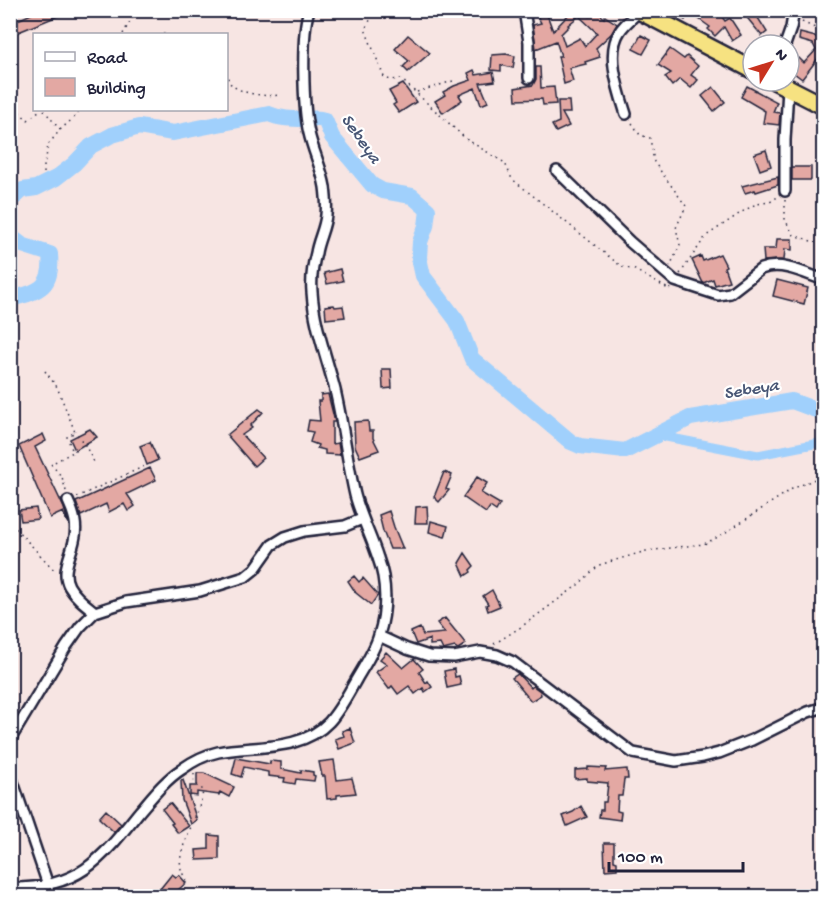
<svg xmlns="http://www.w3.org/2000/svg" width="834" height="907" font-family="'Gochi Hand',sans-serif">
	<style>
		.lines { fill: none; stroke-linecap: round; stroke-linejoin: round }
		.canal { stroke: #a0d0fc; stroke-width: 9 }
		.river { stroke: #a0d0fc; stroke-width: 16 }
		.building { fill: #e3a8a3; stroke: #22223b; stroke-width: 1.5; fill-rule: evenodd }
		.minor-casing { stroke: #22223b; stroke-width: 14 }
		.trunk-casing { stroke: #22223b; stroke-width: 21 }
		.path { stroke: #22223b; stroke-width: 1.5; stroke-dasharray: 1.5 4.5; stroke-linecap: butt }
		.minor { stroke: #fff; stroke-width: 9 }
		.trunk { stroke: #f6e281; stroke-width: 16 }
		.labels { text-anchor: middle; stroke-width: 4.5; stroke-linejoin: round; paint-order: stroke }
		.water-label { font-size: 18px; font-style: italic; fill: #485675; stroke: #fff }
	</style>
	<rect width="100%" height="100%" fill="#f7e5e3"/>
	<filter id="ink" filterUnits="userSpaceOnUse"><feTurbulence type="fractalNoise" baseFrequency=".0167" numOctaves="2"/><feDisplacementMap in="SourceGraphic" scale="12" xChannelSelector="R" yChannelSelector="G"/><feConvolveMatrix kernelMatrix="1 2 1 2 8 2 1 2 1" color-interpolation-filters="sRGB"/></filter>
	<g filter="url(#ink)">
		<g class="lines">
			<!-- canal -->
			<path class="canal" d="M656,435L758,455L824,442"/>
			<!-- river -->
			<path class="river" d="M10,201L23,190L36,188L56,178L74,164L91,146L112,135L139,127L173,133L269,114C280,119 292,119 305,119C313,119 316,117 325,120L332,137L372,185L383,191L412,196L428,210L426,226L420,242L419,258L423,276L457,321L472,359L571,442L580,446L625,451L690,418L792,401L824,413
				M10,236L22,245L50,254C53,288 40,291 10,299"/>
		</g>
		<!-- building -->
		<path class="building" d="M40,10L70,11L16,33L11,23Z
			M573,10H587L590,16L596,10L604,18L605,16L617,24L612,33L596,48L600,57L585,62L586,64L569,68L573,81L564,84L558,56H561L556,41L536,49L533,25L541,23L537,15L546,12L553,31ZM579,16L597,33L585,46L580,38L565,46L561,34L569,26L568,25Z
			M668,10H717L725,21L730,18L741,35L732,41L724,27L715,36L708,29L710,27L689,12L685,20Z
			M748,10H753L767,32L762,36L744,14Z
			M800,33L824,39V67L819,57L802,79L790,70L792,68L789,66V53L797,60L799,58L804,63L816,50L813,44L799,40Z
			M408,35L430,53L408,72L403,67L409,61L395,49Z
			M641,35L651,40L643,54L633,49Z
			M670,49L684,59L687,56L698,66L691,75L698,80L691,88L680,79L672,86L665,77L671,73L658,65Z
			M506,54L515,56L513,68L501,65V71L491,70L492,55Z
			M536,67H540L541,88L554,87L556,104L543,105L542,99L516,100L515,88L533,85L536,79Z
			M474,70L476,75L493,72L495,81L480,83L488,102L481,105L475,88L459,95L462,100L443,113L435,101L445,95L443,92L454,86L471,80L468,73Z
			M403,84L416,102L399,113L393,105L396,103L389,91Z
			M747,86L777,102L773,112L780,113L779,125L763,123L765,111L741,97Z
			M713,87L725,102L714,111L702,96Z
			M558,101H569L570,113H562L569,126L556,132L552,125L559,122Z
			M766,150L771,166L760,170L754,154Z
			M792,167H811V180H792Z
			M778,177V185L756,192L755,190L745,193L742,186Z
			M777,239H792V250L785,249L784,260L764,261L763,249H776Z
			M720,254L726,266L724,267L729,281L715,285L713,279L703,283L692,260L701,256L703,261Z
			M340,269L343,281L327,284L324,273Z
			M777,280L808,288L804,304L773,296Z
			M334,305L335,307L343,306L345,317L326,319L325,306Z
			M382,369H391L392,388L383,389Z
			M328,394L335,422H332V444L338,443L340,455L325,454V450L317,448L318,445L310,442L313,432L307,431L309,420L320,421L318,401H321V395Z
			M259,409L263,412L250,426L252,428L242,435L263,458L254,466L227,435Z
			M368,421L369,431H373V438L379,450L360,457L355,446L354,422Z
			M90,429L97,437L75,450L70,439Z
			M43,434L46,441L35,447L64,508L68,522H67L63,512L50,518L19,446Z
			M150,442L158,460L147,465L140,446Z
			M150,468L156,480L127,494L135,506L128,511L124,504L109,512L106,504L81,516L76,502Z
			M444,472L452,475L446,489L449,490L439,502L434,497Z
			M477,477L487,483L481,493L500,504L496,511L490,507L486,513L463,497Z
			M427,506L428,523H415L416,507Z
			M36,508L38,519L21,521L19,510Z
			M389,511L394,527L403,549H390L383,531L379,515Z
			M431,521L448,526L445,537L429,532Z
			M465,553L474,566L470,570L471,572L465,576L459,563Z
			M354,576L359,582L363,578L378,595L371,605L356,593L348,581Z
			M492,590L500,606L488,611L486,605L488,604L483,596Z
			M445,618L466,644L458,649L455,647L443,650L440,644L430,645V639L416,644L411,632L420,628L423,635L445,633L437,623Z
			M386,652L403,668L414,659L423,669L419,672L426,683L428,681L432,687L425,692L423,688L415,694L409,686L398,694L392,686L389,689L376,672L387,664L380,659Z
			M454,669L455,677L459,676L461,685L447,688L444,671Z
			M518,674L531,688L533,686L540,691L541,695L531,701L512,678Z
			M350,728L355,743L339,749L335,739L344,736L342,731Z
			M236,758L270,764V761L281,762V769L301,773V770L313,772V775L315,776L314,781L296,779L295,784L284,782L285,778L268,776V772L244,767L241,777L232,774Z
			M334,760L337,780L352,778L356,793L337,795V798L327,799L325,776H322L319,762Z
			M588,767L606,768L605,771L627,769L628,779H624L622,796H618L617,811L621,812L620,820L599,817L600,810H603V802H606L608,783L587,781V778L575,779V770L588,769Z
			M197,773H204L234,787L229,797L220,792L219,795L197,792V796L190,795V786H197Z
			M183,780L197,820L191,824L182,800L181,781Z
			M170,803L189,826L178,833L171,824L173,823L162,809Z
			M581,806L587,817L567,826L563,816L573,812Z
			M106,810L121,824L114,832L99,818Z
			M209,835L219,836V859L197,860L196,850L209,849Z
			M604,843H614V861L617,862V869L605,870Z
			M172,874L176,877L179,875L186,883L170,897L160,889Z"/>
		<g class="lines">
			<defs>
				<path id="minor" d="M524,10L529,42V78
					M785,45L791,28L794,10
					M626,114C619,92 605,53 620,31C625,23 634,17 640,10
					M557,171L630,242L675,281L718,295L730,293L761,269C782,261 804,273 824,280
					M785,191V140L788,88
					M68,501C74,514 78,526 74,541C71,555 61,572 69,586C75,597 86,605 95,612
					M379,636L407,649L429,656L454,657L480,652L497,655L513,662L633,753L676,761L703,757L719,753L752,740L808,712L824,707
					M10,740L66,647L80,627L95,612L126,602L200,591L245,577L255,569L272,545L285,537L304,531L345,526L362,519
					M10,773L48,885
					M10,888C78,889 100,861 139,812C152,797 165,780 182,769C193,761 205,755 218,752C254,745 301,752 329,722C340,710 348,694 356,680C364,666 375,650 379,635C387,610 387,582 378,558C371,536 361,517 355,495C347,460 343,424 335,390C327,358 314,325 312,292C311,280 313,264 316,253C318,240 325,228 326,215C327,207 326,195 325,187C322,169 313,151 309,133C303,108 301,34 309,10"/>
				<path id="trunk" d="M638,10L753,70
					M775,81L824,106"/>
			</defs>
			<!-- minor casing -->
			<use href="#minor" class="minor-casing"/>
			<!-- trunk casing -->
			<use href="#trunk" class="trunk-casing"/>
			<!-- path -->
			<path class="path" d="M376,10L365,29L384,77L390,80L401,79L466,139L505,163L512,179L622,267L635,270L670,290L671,288
				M802,22L824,32
				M123,34L132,18L143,10
				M163,34H166
				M10,58L13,85L10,92
				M226,72C228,77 228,82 232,85C242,94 266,97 279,95
				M417,92L453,81
				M10,104L28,120L40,110
				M44,110L60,130
				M632,123L640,135L650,138L654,162L686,206L676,228L680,245L670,266
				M44,173V162L46,158L48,145L60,130L77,115L80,110
				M785,200V220L794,235L811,241
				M680,274L706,236L742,212L756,204L770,202L779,196
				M45,371L57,387L75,432L85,445L95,464
				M66,491L62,477L51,464L73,452L67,437L75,432
				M77,497L145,466
				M10,526L15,528L56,572
				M494,644L521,627L578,585L599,565L646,551L704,544L720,536L792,489L824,475
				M179,896L187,882C185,878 182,873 181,869C176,847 201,815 203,790L194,782V771"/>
			<!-- minor -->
			<use href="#minor" class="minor"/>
			<!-- trunk -->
			<use href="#trunk" class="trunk"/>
		</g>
	</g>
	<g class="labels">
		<!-- water labels -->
		<g class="water-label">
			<text transform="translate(362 138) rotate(55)" y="6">Sebeya</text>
			<text transform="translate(751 388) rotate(-9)" y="6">Sebeya</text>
		</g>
	</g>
	<!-- margin -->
	<rect width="834" height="907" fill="none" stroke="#fff" stroke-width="36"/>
	<rect x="18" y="18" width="798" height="871" fill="none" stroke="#22223b" stroke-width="2" filter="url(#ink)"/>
	<!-- legend -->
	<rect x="33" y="33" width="195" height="78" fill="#ffffff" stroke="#a7a7b1" stroke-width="1.5"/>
	<rect x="45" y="52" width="30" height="9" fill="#ffffff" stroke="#a7a7b1" stroke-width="1.5"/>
	<text x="87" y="63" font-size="18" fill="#22223b">Road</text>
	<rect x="45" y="78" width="30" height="18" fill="#e3a8a3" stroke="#a7a7b1" stroke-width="1.5"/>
	<text x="87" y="93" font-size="18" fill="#22223b">Building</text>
	<!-- north arrow -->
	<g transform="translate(771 63) rotate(52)"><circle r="28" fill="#ffffff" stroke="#a7a7b1" stroke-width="1.5"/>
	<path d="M0-4.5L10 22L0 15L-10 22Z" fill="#c8321e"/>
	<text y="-9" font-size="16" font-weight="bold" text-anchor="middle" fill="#22223b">N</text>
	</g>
	<!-- scale -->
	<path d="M609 862v9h134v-9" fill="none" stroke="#22223b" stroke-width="3"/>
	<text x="618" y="862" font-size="18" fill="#22223b" stroke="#ffffff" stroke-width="4.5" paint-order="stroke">100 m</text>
</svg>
